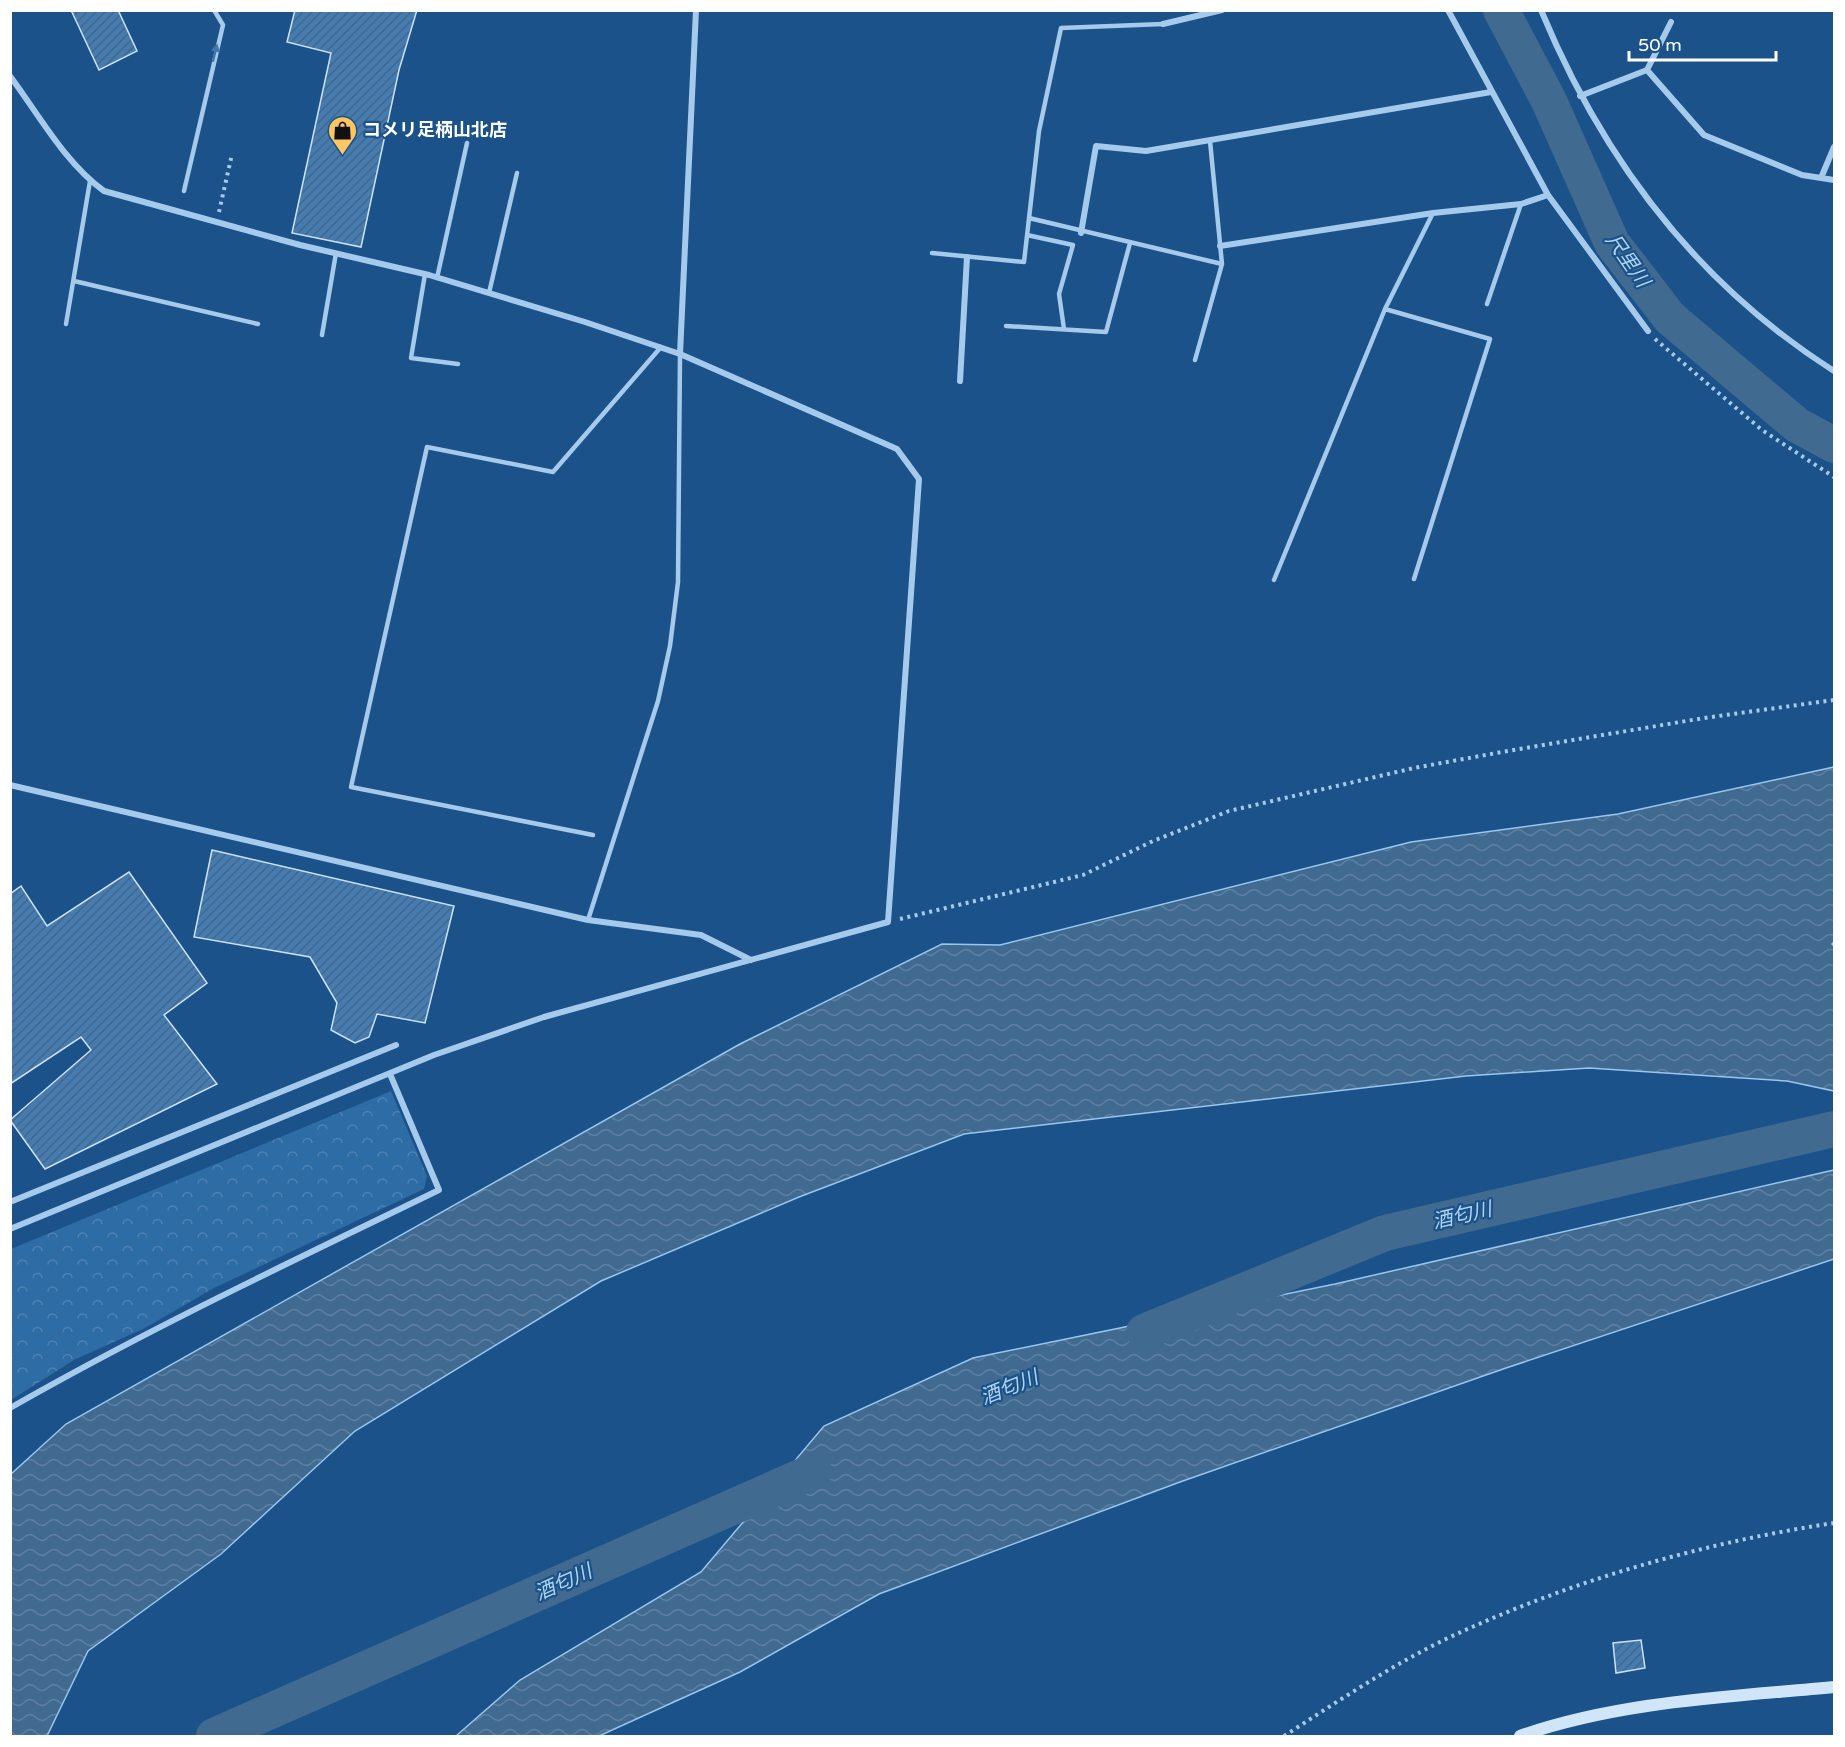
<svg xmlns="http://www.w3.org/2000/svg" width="1845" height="1747" font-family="'Varela Round','Noto Sans JP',sans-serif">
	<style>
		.park { fill: url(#park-crowns) }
		.water { fill: url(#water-waves); stroke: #98c6ee; stroke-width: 1.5 }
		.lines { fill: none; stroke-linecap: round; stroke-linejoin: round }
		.river { stroke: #416a91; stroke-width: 36 }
		.building { fill: url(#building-hatch); stroke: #cae2f9; stroke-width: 1.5 }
		.path { stroke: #a5caec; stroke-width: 4; stroke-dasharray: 3 4.5; stroke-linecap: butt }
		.lane { stroke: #a5caec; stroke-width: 4.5 }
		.street { stroke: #a5caec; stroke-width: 6 }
		.secondary { stroke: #d1e5f9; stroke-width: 12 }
		.oneway { fill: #4476a7 }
		.labels { text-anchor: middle; stroke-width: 4.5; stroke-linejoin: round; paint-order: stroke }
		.poi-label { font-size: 18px; font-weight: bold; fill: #fff; stroke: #1b5289; text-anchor: start }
		.water-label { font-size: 20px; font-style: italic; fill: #b0d4f3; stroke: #1b5289 }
	</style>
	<defs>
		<pattern id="park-crowns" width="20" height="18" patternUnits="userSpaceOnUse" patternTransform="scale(1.5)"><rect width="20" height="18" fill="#2e6ca6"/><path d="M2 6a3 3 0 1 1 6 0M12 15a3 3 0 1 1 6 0" fill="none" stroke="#4d82b3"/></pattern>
		<pattern id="water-waves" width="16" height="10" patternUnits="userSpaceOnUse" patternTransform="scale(1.5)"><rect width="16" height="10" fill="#416a91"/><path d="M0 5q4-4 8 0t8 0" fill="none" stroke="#5e80a2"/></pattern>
		<pattern id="building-hatch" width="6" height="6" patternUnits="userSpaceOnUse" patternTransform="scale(1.5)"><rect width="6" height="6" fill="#447cb2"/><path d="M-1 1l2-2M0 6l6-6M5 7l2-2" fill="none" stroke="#486684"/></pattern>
	</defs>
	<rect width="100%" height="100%" fill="#1b5289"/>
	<!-- park -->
	<path class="park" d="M391,1091L427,1176L424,1189L214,1288L145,1328L74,1360L11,1400V1249Z"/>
	<!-- water -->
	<path class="water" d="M1834,767V942L1832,944L1834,946V1091L1787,1081L1589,1068L1466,1076L964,1134L799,1197L601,1281L355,1431L221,1554L88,1651L47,1736H11V1474L66,1424L740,1044L942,944L1000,945L1411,842L1618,814Z
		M1834,1170V1259L1506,1368L1180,1482L879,1594L740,1672L599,1736H456L520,1680L701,1572L824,1426L973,1358L1335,1284Z"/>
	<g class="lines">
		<!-- river -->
		<path class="river" d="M1501,10L1549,101L1612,243L1670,318L1797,425L1834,445
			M1144,1332L1385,1233L1834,1129
			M214,1736L814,1471"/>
	</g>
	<!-- building -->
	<path class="building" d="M71,10H118L137,51L99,70Z
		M295,10H417L399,70L361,247L292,233L331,53L287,42Z
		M212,850L454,906L425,1023L377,1014L369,1037L355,1043L331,1030L337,1003L310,957L194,937Z
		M129,872L207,983L164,1015L217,1084L45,1169L10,1120L91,1050L81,1037L10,1084V894L21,886L47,926Z
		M1641,1640L1645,1668L1616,1673L1613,1643Z"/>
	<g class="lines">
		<!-- path -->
		<path class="path" d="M219,212L232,154
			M1655,339L1762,430L1834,477
			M900,919L1083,875L1153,841L1229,811L1414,768L1502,752L1704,718L1834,700
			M1284,1736C1337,1702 1390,1666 1448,1638C1570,1581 1701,1543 1834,1523"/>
		<!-- lane -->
		<path class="lane" d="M184,191L223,25L214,10
			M1029,218L1222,264
			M1027,235L1073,245L1059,294L1064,329
			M932,253L1024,262L1039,131L1061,28L1163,24
			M425,274L411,358L458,364
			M437,278L467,143
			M74,281L258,324
			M489,293L517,173
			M1487,304L1521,204
			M1385,309L1490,339L1414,579
			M66,324L90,181
			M1006,326L1106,332L1130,243
			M322,335L336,253
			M1195,360L1222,264L1210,141
			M1274,580L1385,309L1433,213
			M593,835L351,787L427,447L553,472L661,347
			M588,920L658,701L670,646L678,582L680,354"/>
		<!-- street -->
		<path class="street" d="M1448,10L1548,195L1648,331
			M1541,10C1603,160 1697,284 1834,371
			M1163,24L1222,10
			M1647,70L1704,135L1802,175L1834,180
			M10,76C39,115 65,163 104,191L300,245L429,275L585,322L680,354L897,449L919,479L888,922L544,1017L434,1055L10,1229
			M1580,96L1647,70L1671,22
			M1821,178L1834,147
			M1081,233L1096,146L1146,151L1491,92
			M1220,246L1433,213L1521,204L1548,195
			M680,354L696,10
			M960,381L967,257
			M10,785L588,920L701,935L751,960
			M10,1202L396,1045
			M10,1408C150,1328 295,1260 439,1190L390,1074"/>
		<!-- secondary -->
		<path class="secondary" d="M1520,1736C1620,1701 1730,1697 1834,1687"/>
	</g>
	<!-- one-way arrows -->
	<defs><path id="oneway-solid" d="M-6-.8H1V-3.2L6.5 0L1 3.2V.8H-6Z" transform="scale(1.5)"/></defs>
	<use class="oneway" href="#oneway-solid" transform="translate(215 53) rotate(-76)"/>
	<!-- icons -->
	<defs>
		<symbol id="shop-pin" viewBox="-11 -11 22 30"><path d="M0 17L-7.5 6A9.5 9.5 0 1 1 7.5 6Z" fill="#fdc662" stroke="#1b5289"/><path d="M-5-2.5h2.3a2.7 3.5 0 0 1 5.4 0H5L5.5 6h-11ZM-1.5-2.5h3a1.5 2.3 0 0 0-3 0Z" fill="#111"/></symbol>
	</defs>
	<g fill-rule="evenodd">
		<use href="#shop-pin" x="326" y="114" width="33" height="45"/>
	</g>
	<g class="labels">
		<!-- poi labels -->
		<g class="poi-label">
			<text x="363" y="136">コメリ足柄山北店</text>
		</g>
		<!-- water labels -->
		<g class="water-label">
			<text transform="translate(1628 260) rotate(55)" y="7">尺里川</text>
			<text transform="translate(1462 1215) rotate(-13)" y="7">酒匂川</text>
			<text transform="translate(1009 1387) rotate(-22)" y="7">酒匂川</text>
			<text transform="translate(563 1582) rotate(-24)" y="7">酒匂川</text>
		</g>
	</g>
	<!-- border -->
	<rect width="1845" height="1747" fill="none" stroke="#ffffff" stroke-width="24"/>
	<!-- scale -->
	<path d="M1629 51v9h147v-9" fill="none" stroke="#ffffff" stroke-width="3"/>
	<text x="1638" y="51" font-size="18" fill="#ffffff" stroke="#1b5289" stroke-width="4.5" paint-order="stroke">50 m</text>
</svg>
